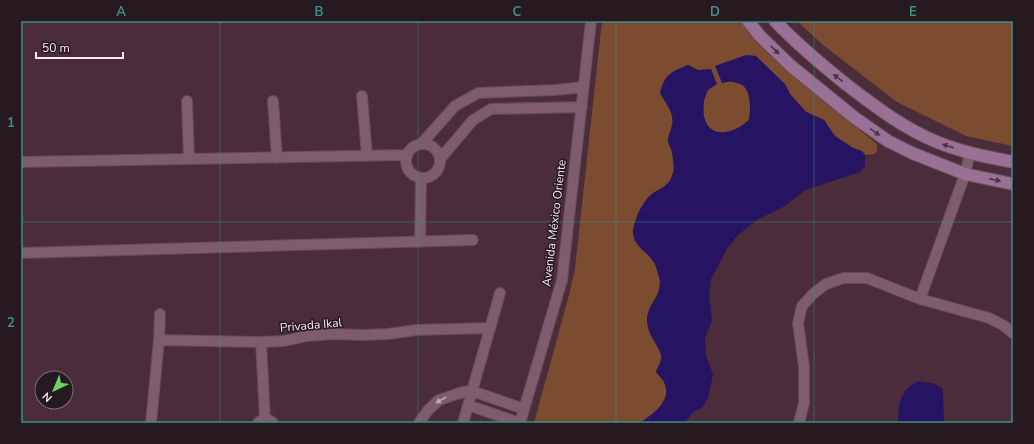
<svg xmlns="http://www.w3.org/2000/svg" width="1034" height="444" font-family="'Nunito Sans',sans-serif">
	<style>
		.green { fill: #7b4c30 }
		.water { fill: #261361 }
		.lines { fill: none; stroke-linecap: round; stroke-linejoin: round }
		.street-casing { stroke: #654b58; stroke-width: 12 }
		.secondary-casing { stroke: #654b58; stroke-width: 14 }
		.street { stroke: #7e5c6d; stroke-width: 10 }
		.secondary { stroke: #9a7095; stroke-width: 12 }
		.oneway { fill: #4a3343 }
		.oneway2 { fill: #c4aab6 }
		.grid { fill: none; stroke: #3f8d88; stroke-width: 1; stroke-opacity: 0.55 }
		.labels { text-anchor: middle; stroke-width: 3; stroke-linejoin: round; paint-order: stroke }
		.street-label { font-size: 12px; fill: #fde9f2; stroke: #271920 }
		.neatline { fill: none; stroke: #3f8d88; stroke-width: 1.5 }
		.grid-label { font-size: 13px; text-anchor: middle; font-weight: bold; fill: #3f8d88 }
	</style>
	<rect width="100%" height="100%" fill="#4a2c3b"/>
	<!-- green -->
	<path class="green" d="M602,21H742L755,41L813,92L877,144V151L874,154L865,155L862,151L853,148L835,136L824,120L806,112L790,94L785,84L730,61L715,66L730,81L745,86L749,93L751,108L749,120C727,140 699,137 704,101C704,97 707,93 708,89L717,84L698,70L688,65L660,93L671,112L673,121L668,140L672,152L674,171L670,182L661,189L652,194L647,199L637,214L648,255L656,265L660,282L658,293L649,309L650,334L662,355L660,362L656,372C659,375 662,379 664,382C673,401 652,415 639,423H534L569,295L575,269Z
		M797,21H1013V146L966,136L897,102L823,45Z"/>
	<!-- water -->
	<path class="water" d="M746,55L756,56L785,84L790,94L806,112L824,120L835,136L853,148L862,151L865,155V166L860,172L805,190L785,206L757,220L738,235L727,249L711,279L709,295L712,320L705,338L706,356L713,374L709,395L703,407L693,412L686,421V423H639C652,415 673,401 664,382C662,379 659,375 656,372C658,367 663,360 661,355C658,343 647,334 647,321C646,306 661,297 660,282C660,277 657,272 656,267C652,253 634,249 633,233C633,222 643,200 653,193C663,187 669,186 673,173C675,167 673,158 672,152C671,148 668,144 668,140C668,136 671,130 672,126C675,114 666,103 660,93C664,75 672,71 688,65L698,70L711,69L717,84L708,90C707,93 704,98 704,102C699,137 727,140 749,120C752,99 750,76 722,83L715,66Z
		M918,381L932,383L942,388L943,395L944,423H898C899,404 899,391 918,381Z"/>
	<g class="lines">
		<defs>
			<path id="street" d="M362,96L367,156
				M187,101L189,159
				M273,101L277,158
				M422,143L455,106L478,93L555,90L584,87
				M406 161a17 17 0 1 1 34 0a17 17 0 1 1-34 0Z
				M440,159L473,120L491,109L582,107
				M21,162L406,155
				M420,241L421,179
				M21,253L473,240
				M920,299L965,174L970,153
				M159,340L261,342L284,341L307,336L334,334L362,335L388,334L416,330L490,328
				M261,342L265,419
				M468,405L520,423
				M151,423L159,340L160,314
				M258,423C263,418 268,418 273,423
				M419,423L428,410L439,400L463,392L472,391L524,409
				M463,423L500,293
				M520,423L562,280L591,21
				M799,423L804,403V367L798,323L802,306L814,293L826,284L844,278H867L920,299L989,318L1003,325L1013,333"/>
			<path id="secondary" d="M748,21L760,36L791,66L855,118L888,141L912,153L965,174L1013,184
				M775,21C797,44 822,65 847,85C876,107 903,128 937,142C961,152 987,157 1013,162"/>
		</defs>
		<!-- street casing -->
		<use href="#street" class="street-casing"/>
		<!-- secondary casing -->
		<use href="#secondary" class="secondary-casing"/>
		<!-- street -->
		<use href="#street" class="street"/>
		<!-- secondary -->
		<use href="#secondary" class="secondary"/>
	</g>
	<!-- one-way arrows -->
	<defs><path id="oneway-solid" d="M-6-.8H1V-3.2L6.5 0L1 3.2V.8H-6Z"/></defs>
	<g class="oneway">
		<use href="#oneway-solid" transform="translate(775 50) rotate(44)"/>
		<use href="#oneway-solid" transform="translate(838 78) rotate(-142)"/>
		<use href="#oneway-solid" transform="translate(875 132) rotate(35)"/>
		<use href="#oneway-solid" transform="translate(948 146) rotate(-162)"/>
		<use href="#oneway-solid" transform="translate(995 180) rotate(12)"/>
	</g>
	<use class="oneway2" href="#oneway-solid" transform="translate(441 400) rotate(151)"/>
	<!-- grid -->
	<path class="grid" d="M220,21V423M418,21V423M616,21V423M814,21V423M21,222H1013"/>
	<g class="labels">
		<!-- street labels -->
		<g class="street-label">
			<text transform="translate(554 223) rotate(-83)" y="4">Avenida México Oriente</text>
			<text transform="translate(311 325) rotate(-5)" y="4">Privada Ikal</text>
		</g>
	</g>
	<!-- border -->
	<rect width="1034" height="444" fill="none" stroke="#271920" stroke-width="44"/>
	<!-- north arrow -->
	<g transform="translate(54 390) rotate(224)"><circle r="19" fill="#271920" stroke="#7d6c74"/>
	<path d="M0-3L7 15L0 10L-7 15Z" fill="#69d464"/>
	<text y="-6" font-size="11" font-weight="bold" text-anchor="middle" fill="#fde9f2">N</text>
	</g>
	<!-- scale -->
	<path d="M36 52v6h87v-6" fill="none" stroke="#fde9f2" stroke-width="2"/>
	<text x="42" y="52" font-size="12" fill="#fde9f2" stroke="#271920" stroke-width="3" paint-order="stroke">50 m</text>
	<rect x="22" y="22" width="990" height="400" class="neatline"/>
	<g class="grid-label">
		<text x="121" y="16">A</text>
		<text x="319" y="16">B</text>
		<text x="517" y="16">C</text>
		<text x="715" y="16">D</text>
		<text x="913" y="16">E</text>
		<text x="11" y="127">1</text>
		<text x="11" y="327">2</text>
	</g>
</svg>
